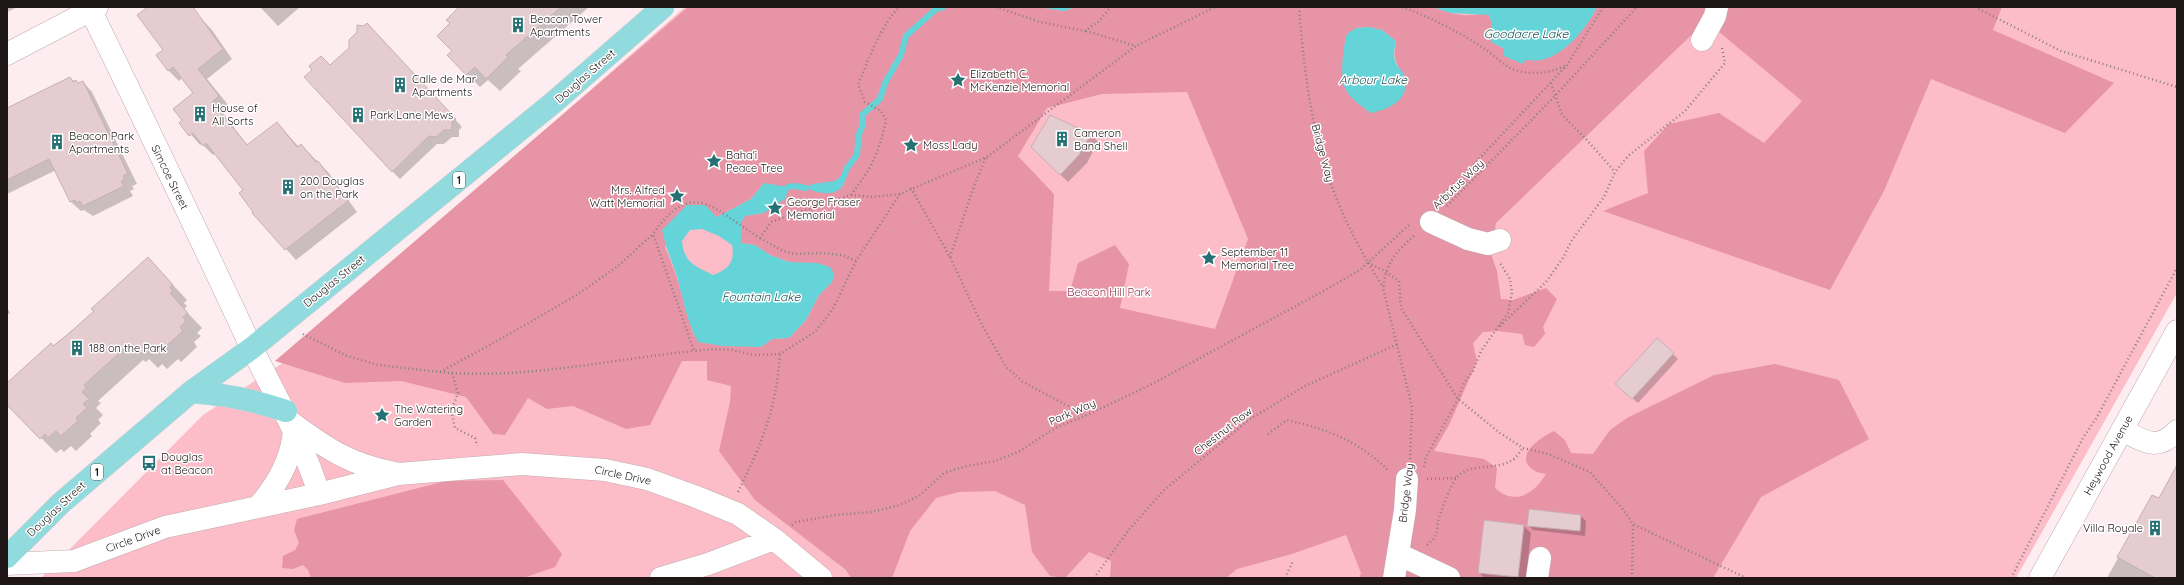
<svg xmlns="http://www.w3.org/2000/svg" width="2184" height="585" font-family="Quicksand,sans-serif">
	<style>
		.green { fill: #fcbdc9 }
		.forest { fill: #e794a6; fill-rule: evenodd }
		.water { fill: #64d4d8; fill-rule: evenodd }
		.shadow { fill: #0003 }
		.lines { fill: none; stroke-linecap: round; stroke-linejoin: round }
		.stream { stroke: #64d4d8; stroke-width: 6 }
		.building { fill: #e5ccd0; stroke: #c7afb3 }
		.minor-casing { stroke: #c1a9ae; stroke-width: 23 }
		.major-casing { stroke: #d2d0d1; stroke-width: 23 }
		.path { stroke: #897e80; stroke-width: 2.5; stroke-dasharray: 1 3; stroke-linecap: butt }
		.minor { stroke: #fff; stroke-width: 22 }
		.major { stroke: #91dbde; stroke-width: 22 }
		.labels { text-anchor: middle; stroke-width: 3; stroke-linejoin: round; paint-order: stroke }
		.shield { fill: #fff; stroke: #625c5d; stroke-width: 1 }
		.shield-label { font-size: 10px; font-weight: bold; fill: #1e1617 }
		.poi-label { font-size: 11px; fill: #1e1617; stroke: #fff; text-anchor: start }
		.street-label { font-size: 11px; fill: #1e1617; stroke: #fff }
		.park-label { font-size: 11px; fill: #8f2e4c; stroke: #fff }
		.water-label { font-size: 12px; font-style: italic; fill: #205253; stroke: #fff }
	</style>
	<rect width="100%" height="100%" fill="#fdedf0"/>
	<!-- green -->
	<path class="green" d="M685,7H2177V293L2016,578H41L203,415L336,328L570,108Z"/>
	<!-- forest -->
	<path class="forest" d="M688,7H1038L1064,11L1076,7H1433C1445,11 1457,16 1470,15C1477,15 1482,12 1489,15L1491,21V42L1525,60H1541L1592,16L1597,7H2002L1993,30L2114,83L2065,133L1931,79L1884,191L1830,290L1603,211L1648,193L1644,151L1669,124L1719,113L1764,143L1802,101L1706,21L1496,223L1491,254L1497,271L1501,299L1513,300L1546,288L1557,299L1543,327L1545,334L1534,347L1525,345L1522,334L1498,331L1483,332L1473,343L1477,361L1450,423L1434,451L1484,459L1497,468L1495,488C1515,506 1534,494 1546,474C1543,473 1538,473 1535,471C1511,457 1541,437 1554,431L1565,440L1571,453L1593,454L1610,430L1627,418L1714,375L1775,364L1839,380L1869,439L1761,497L1713,578H1359L1361,573L1346,535L1292,554L1237,569L1226,578H1110L1111,561L1089,552L1065,578L1050,576L1032,552L1025,505L995,491L959,492L936,498L910,531L892,578H851L846,570L755,500L719,451L730,402L731,386L707,380V361H682L650,425L626,429L573,406L547,409L528,398L505,435L493,434L466,397L401,381L345,383L275,361ZM1369,27L1382,30L1396,41C1393,57 1395,63 1404,75L1356,28ZM1187,92L1248,239L1215,329L1120,308L1129,264L1115,245L1078,263L1070,291H1049L1054,194L1018,156L1047,108L1102,94ZM764,183V213L745,216L741,222V243L755,245L770,255L789,262L800,263L832,282L819,295L806,320L789,338L772,339L761,347L699,342L693,333L676,275L665,247L687,205L717,217L751,199Z
		M503,480L562,554L555,567L523,578H311L308,570L303,565L293,569L282,568L283,556L295,550L299,543L294,530L297,519L446,481Z"/>
	<!-- water -->
	<path class="water" d="M1038,7H1076L1064,11Z
		M1433,7H1597C1587,28 1565,55 1541,60C1536,61 1530,60 1525,60L1523,64L1504,56L1503,48L1491,42V21L1489,15L1450,13Z
		M1369,27L1382,30L1396,41C1394,52 1392,59 1399,68C1401,70 1404,73 1404,76C1411,100 1389,109 1371,113C1361,106 1352,100 1346,90C1339,80 1343,46 1347,34L1356,28Z
		M843,174L846,177C842,198 821,195 806,188L812,184L835,181Z
		M764,183L788,187L786,198L764,213L745,216L741,223V243L755,245L770,255L789,262L817,263L830,267L834,274L832,282L819,295L806,320L789,338L772,339L761,347L723,346L698,342C687,323 683,298 677,277C672,261 665,247 662,230L687,205H705L717,217L751,199ZM702,229L719,236L732,245C735,262 729,269 713,275C695,266 684,263 682,241L690,230Z"/>
	<!-- shadow -->
	<path class="shadow" d="M7,7H18L7,12Z
		M149,7H190L212,30L232,59L207,79L229,106L222,112L248,146L277,123L299,147L301,145L328,172L357,212L296,260L254,213L244,190L215,153L213,155L202,144L200,145L181,123L194,93L182,78L179,81L169,71L157,55L164,50Z
		M260,7H300L278,26Z
		M467,7H589L518,69L521,71L500,91L488,80L480,87L467,74L453,51Z
		M375,32L462,127L459,130V137H452L444,144H437L400,179L392,171L330,66Z
		M70,78L79,84L83,82L92,92L137,184L132,186L134,189L130,191L133,196L93,216L84,210L81,211L71,202L56,170L7,194V109Z
		M1091,134L1098,142L1087,163L1068,182L1032,147Z
		M148,258L187,300L184,303L187,306L184,309L202,328L197,333L201,336L194,342L197,347L181,362L178,359L167,369L162,364L158,368L149,359L146,362L143,360L98,401L101,403L96,408L103,415L98,420L101,423L90,434L92,436L76,451L71,446L64,452L61,449L56,453L7,403V385L95,311Z
		M7,307L10,313L7,315Z
		M1673,354L1678,359L1638,403L1622,389Z
		M2177,467V578H2107L2152,496L2159,500Z
		M1581,516L1586,521L1585,536L1533,530L1528,525Z
		M1524,526L1531,533L1526,578H1485L1479,573Z"/>
	<g class="lines">
		<!-- stream -->
		<path class="stream" d="M844,176L847,168L857,155L859,134L862,127V115L880,99L885,83L901,55L906,36L936,9L943,7
			M788,187L795,186L806,188"/>
	</g>
	<!-- building -->
	<path class="building" d="M148,7H193L223,49L198,69L219,96L212,102L247,145L277,122L297,147L301,144L316,162L318,161L348,201L285,250L252,213L253,212L239,193L243,190L206,143L203,146L193,133L189,136L179,123L182,120L173,109L193,93L173,67L168,71L156,55L163,50L137,15Z
		M459,7H561L506,55L508,57L486,79L475,67L466,75L447,55L452,51L437,36L450,23L446,20Z
		M367,23L456,119L452,122V130H444L436,137L429,136L392,172L304,77L312,70L309,66L321,56L330,65L349,48V40L357,32V25L364,26Z
		M70,77L73,82L76,80L78,83L83,81L128,174L123,176L125,179L121,181L124,186L83,206L80,201L76,203L75,200L70,202L49,159L7,180V108Z
		M1050,115L1091,134L1079,155L1060,175L1031,147Z
		M148,257L173,285L170,287L173,291L170,293L188,313L183,317L186,321L180,327L183,331L165,347L162,345L152,355L147,349L142,354L134,345L130,348L128,345L84,385L86,388L82,392L89,399L83,404L87,408L76,418L78,421L61,436L56,431L48,438L45,434L40,439L7,405V383L51,343L53,346L66,336L94,311L91,309Z
		M1657,338L1674,353L1632,399L1615,384Z
		M2177,465V578H2155L2117,557L2152,495L2159,498Z
		M1529,509L1581,515L1580,531L1527,526Z
		M1484,520L1524,525L1518,577L1478,573Z"/>
	<g class="lines">
		<defs>
			<path id="minor" d="M89,7C143,117 195,227 247,338C272,391 302,438 319,494
				M1702,40L1715,16L1717,7
				M7,54L97,7
				M1431,222L1468,239L1488,244L1500,240
				M292,423C327,449 351,465 395,473
				M2122,430C2144,441 2157,452 2177,431
				M258,507C277,485 292,460 294,430
				M1398,554L1449,578
				M7,564L74,561L165,527L319,494L398,474L522,464L605,470L647,479L694,496L738,514L774,539L821,578
				M661,578L708,564L774,539
				M1394,578L1405,510L1407,479
				M1537,578L1540,558
				M2040,578L2177,331"/>
			<path id="major" d="M191,392C225,394 254,400 286,411
				M7,557L61,503L191,392L252,348L554,102L663,7"/>
		</defs>
		<!-- minor casing -->
		<use href="#minor" class="minor-casing"/>
		<!-- major casing -->
		<use href="#major" class="major-casing"/>
		<!-- path -->
		<path class="path" d="M996,7L1040,22L1085,31L1099,21L1111,7
			M1299,7C1303,60 1310,122 1327,172C1340,213 1360,251 1383,287
			M1402,7C1430,17 1457,31 1482,47C1493,54 1505,68 1518,71C1535,75 1549,73 1565,66
			M1975,7L2061,51L2177,87
			M1086,31L1136,46
			M1551,83L1562,115L1586,139L1615,172
			M911,188L950,257L982,325L1006,367L1023,382L1085,415
			M900,194L856,261L833,309L815,332L780,354L754,355L732,350L711,349L694,351L653,234C693,176 714,210 760,238L771,222L787,216L851,195L873,197L900,194L987,157L1136,46L1215,7
			M851,195C871,168 879,154 886,120L881,111L865,102L858,85C867,63 882,22 900,7
			M1436,201L1464,175L1567,65L1603,7
			M1447,206L1555,96L1637,7
			M760,238L781,250L794,254L823,253L842,255L856,261
			M950,257L974,186L986,157
			M1368,263L1385,271L1399,281L1401,308L1458,399L1500,433L1523,448L1548,454L1590,472L1622,508L1633,524L1746,578
			M1500,326L1546,282L1563,258L1572,240L1604,197L1615,172L1628,156L1685,111L1725,63L1722,48
			M303,334L347,356L378,365L440,372L506,336L575,296L617,267L653,234
			M440,372C523,380 612,359 694,351
			M452,373L458,393L451,411L455,428L475,438L477,446
			M1268,434L1287,420C1327,429 1358,441 1388,470
			M1410,459L1412,407L1383,288C1386,262 1396,252 1415,235
			M1424,467L1426,457L1458,399L1464,383L1473,371L1481,351L1508,313L1512,292L1510,279L1500,263
			M1427,479L1457,478
			M738,492C762,443 776,410 780,354
			M792,525L796,522L836,515L871,512L900,505L919,496L944,473L967,466L995,461L1018,452L1057,427L1085,416L1152,384L1318,294L1360,270L1410,224
			M1427,545C1440,535 1435,532 1439,518C1442,508 1451,484 1458,476C1471,463 1495,470 1511,461C1516,459 1519,452 1523,448
			M1094,578L1128,531L1164,490L1250,419L1305,386L1398,344
			M1285,578L1293,561
			M1632,578L1633,525
			M2011,578L2083,438L2097,417L2177,268"/>
		<!-- minor -->
		<use href="#minor" class="minor"/>
		<!-- major -->
		<use href="#major" class="major"/>
	</g>
	<!-- icons -->
	<defs>
		<symbol id="building-bare" viewBox="-9 -9 18 18"><path d="M-4-6H4V6H1V3H-1V6H-4ZM-2.5-4.3h1.7v1.8h-1.7ZM.8-4.3h1.7v1.8H.8ZM-2.5-1h1.7V.8h-1.7ZM.8-1h1.7V.8H.8Z" fill="#267174" stroke="#fff" stroke-width="2.5" paint-order="stroke"/></symbol>
		<symbol id="sight-bare" viewBox="-9 -9 18 18"><path d="M0-6L1.8-2.2L6-1.7L2.9 1.2L3.7 5.4L0 3.3L-3.7 5.4L-2.9 1.2L-6-1.7L-1.8-2.2Z" fill="#267174" stroke="#fff" stroke-width="2.5" paint-order="stroke"/></symbol>
		<symbol id="bus-bare" viewBox="-9 -9 18 18"><path d="M-5-6H5V4H4V6H2V4H-2V6H-4V4H-5ZM-3.5-4V0h7V-4ZM-3.5 1.2v1.5H-2V1.2ZM2 1.2v1.5H3.5V1.2Z" fill="#267174" stroke="#fff" stroke-width="2.5" paint-order="stroke"/></symbol>
	</defs>
	<g fill-rule="evenodd">
		<use href="#building-bare" x="507" y="14" width="22" height="22"/>
		<use href="#sight-bare" x="947" y="69" width="22" height="22"/>
		<use href="#building-bare" x="389" y="74" width="22" height="22"/>
		<use href="#building-bare" x="189" y="103" width="22" height="22"/>
		<use href="#building-bare" x="347" y="104" width="22" height="22"/>
		<use href="#building-bare" x="1051" y="128" width="22" height="22"/>
		<use href="#building-bare" x="46" y="131" width="22" height="22"/>
		<use href="#sight-bare" x="900" y="134" width="22" height="22"/>
		<use href="#sight-bare" x="703" y="150" width="22" height="22"/>
		<use href="#building-bare" x="277" y="176" width="22" height="22"/>
		<use href="#sight-bare" x="666" y="185" width="22" height="22"/>
		<use href="#sight-bare" x="764" y="197" width="22" height="22"/>
		<use href="#sight-bare" x="1198" y="247" width="22" height="22"/>
		<use href="#building-bare" x="66" y="337" width="22" height="22"/>
		<use href="#sight-bare" x="371" y="404" width="22" height="22"/>
		<use href="#bus-bare" x="138" y="452" width="22" height="22"/>
		<use href="#building-bare" x="2144" y="517" width="22" height="22"/>
	</g>
	<g class="labels">
		<!-- shield labels -->
		<g class="shield">
			<rect x="453" y="172" width="12" height="16" rx="3"/>
			<rect x="91" y="464" width="12" height="16" rx="3"/>
		</g>
		<g class="shield-label">
			<text x="459" y="184">1</text>
			<text x="97" y="476">1</text>
		</g>
		<!-- poi labels -->
		<g class="poi-label">
			<text x="530" y="23">Beacon Tower<tspan x="530" dy="13">Apartments</tspan></text>
			<text x="970" y="78">Elizabeth C.<tspan x="970" dy="13">McKenzie Memorial</tspan></text>
			<text x="412" y="83">Calle de Mar<tspan x="412" dy="13">Apartments</tspan></text>
			<text x="212" y="112">House of<tspan x="212" dy="13">All Sorts</tspan></text>
			<text x="370" y="119">Park Lane Mews</text>
			<text x="1074" y="137">Cameron<tspan x="1074" dy="13">Band Shell</tspan></text>
			<text x="69" y="140">Beacon Park<tspan x="69" dy="13">Apartments</tspan></text>
			<text x="923" y="149">Moss Lady</text>
			<text x="726" y="159">Baha'i<tspan x="726" dy="13">Peace Tree</tspan></text>
			<text x="300" y="185">200 Douglas<tspan x="300" dy="13">on the Park</tspan></text>
			<text x="665" y="194" text-anchor="end">Mrs. Alfred<tspan x="665" dy="13">Watt Memorial</tspan></text>
			<text x="787" y="206">George Fraser<tspan x="787" dy="13">Memorial</tspan></text>
			<text x="1221" y="256">September 11<tspan x="1221" dy="13">Memorial Tree</tspan></text>
			<text x="89" y="352">188 on the Park</text>
			<text x="394" y="413">The Watering<tspan x="394" dy="13">Garden</tspan></text>
			<text x="161" y="461">Douglas<tspan x="161" dy="13">at Beacon</tspan></text>
			<text x="2143" y="532" text-anchor="end">Villa Royale</text>
		</g>
		<!-- street labels -->
		<g class="street-label">
			<text transform="translate(585 76) rotate(-41)" y="4">Douglas Street</text>
			<text transform="translate(1323 153) rotate(75)" y="4">Bridge Way</text>
			<text transform="translate(170 177) rotate(64)" y="4">Simcoe Street</text>
			<text transform="translate(1458 184) rotate(-44)" y="4">Arbutus Way</text>
			<text transform="translate(334 281) rotate(-39)" y="4">Douglas Street</text>
			<text transform="translate(1072 412) rotate(-24)" y="4">Park Way</text>
			<text transform="translate(1223 431) rotate(-38)" y="4">Chestnut Row</text>
			<text transform="translate(2108 455) rotate(-61)" y="4">Heywood Avenue</text>
			<text transform="translate(623 475) rotate(12)" y="4">Circle Drive</text>
			<text transform="translate(1406 493) rotate(-83)" y="4">Bridge Way</text>
			<text transform="translate(56 509) rotate(-43)" y="4">Douglas Street</text>
			<text transform="translate(133 539) rotate(-20)" y="4">Circle Drive</text>
		</g>
		<!-- park labels -->
		<g class="park-label">
			<text x="1109" y="296">Beacon Hill Park</text>
		</g>
		<!-- water labels -->
		<g class="water-label">
			<text x="1526" y="38">Goodacre Lake</text>
			<text x="1373" y="84">Arbour Lake</text>
			<text x="761" y="301">Fountain Lake</text>
		</g>
	</g>
	<!-- border -->
	<rect width="2184" height="585" fill="none" stroke="#1e1617" stroke-width="16"/>
</svg>
